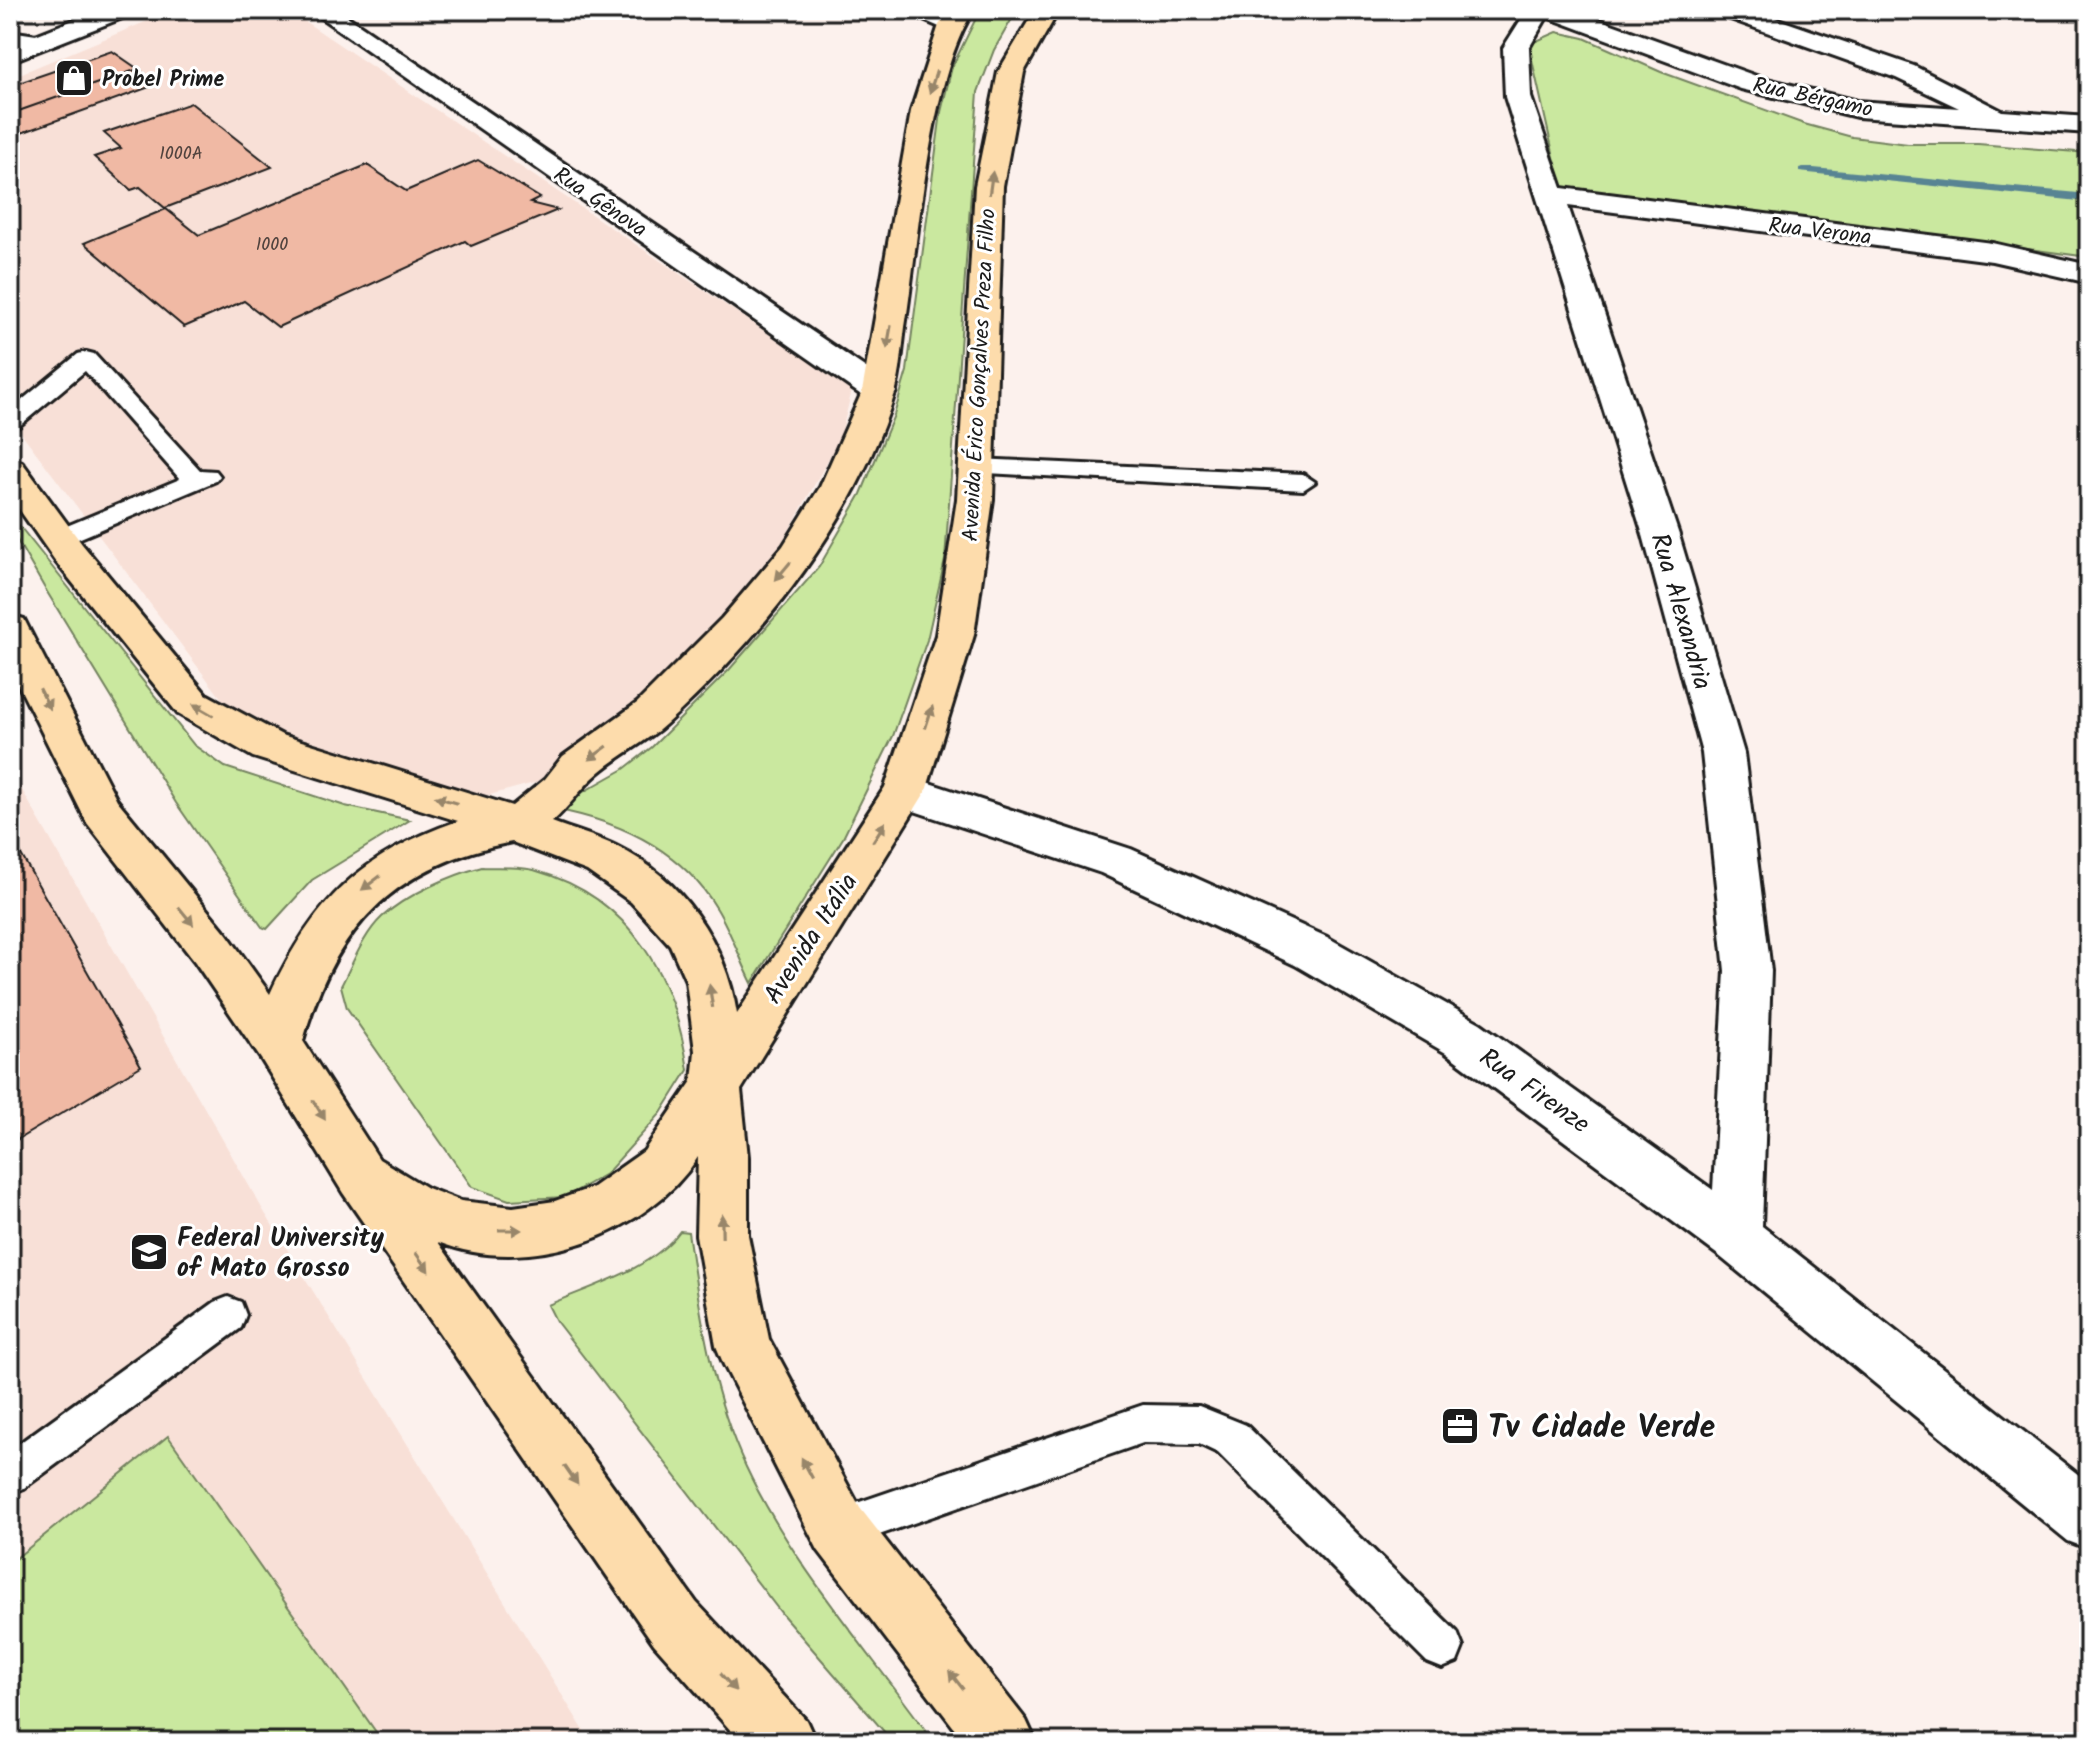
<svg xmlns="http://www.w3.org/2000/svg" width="2099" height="1752" font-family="Kalam,sans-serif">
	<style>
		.built { fill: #f8e0d7 }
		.green { fill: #cae89f; stroke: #73825e; stroke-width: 2 }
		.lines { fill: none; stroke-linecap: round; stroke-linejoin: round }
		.stream { fill: #598493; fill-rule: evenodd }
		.building { fill: #f0b9a4; stroke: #1c1c1c; stroke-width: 2 }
		.service-casing { stroke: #1c1c1c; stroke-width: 6 }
		.minor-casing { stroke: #1c1c1c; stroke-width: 6 }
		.primary-casing { stroke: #1c1c1c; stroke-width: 6 }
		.service { fill: #fff; fill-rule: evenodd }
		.minor { fill: #fff; fill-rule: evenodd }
		.primary { fill: #fddcac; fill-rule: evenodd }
		.oneway { fill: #98866b }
		.labels { text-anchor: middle; stroke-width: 6; stroke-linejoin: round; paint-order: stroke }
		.far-number-label { font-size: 18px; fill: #51433e }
		.far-poi-label { font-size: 22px; font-weight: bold; fill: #1c1c1c; stroke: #fff; text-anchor: start }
		.far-street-label { font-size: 22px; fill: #1c1c1c; stroke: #fff }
		.street-label { font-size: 26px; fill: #1c1c1c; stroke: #fff }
		.poi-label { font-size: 26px; font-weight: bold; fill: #1c1c1c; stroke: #fff; text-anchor: start }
		.near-poi-label { font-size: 32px; font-weight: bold; fill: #1c1c1c; stroke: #fff; text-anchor: start }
	</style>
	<rect width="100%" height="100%" fill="#fcf1ed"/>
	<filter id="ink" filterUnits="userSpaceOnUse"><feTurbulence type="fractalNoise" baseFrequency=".0125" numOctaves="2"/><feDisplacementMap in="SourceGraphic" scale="16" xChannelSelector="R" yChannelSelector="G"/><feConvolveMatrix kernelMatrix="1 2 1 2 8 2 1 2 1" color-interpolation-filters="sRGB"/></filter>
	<g filter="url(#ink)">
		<!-- built -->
		<path class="built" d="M174,10H288L852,390L840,438L778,551L671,674L541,781L486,796L312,746L228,707L10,418V78Z
			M10,769L263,1210L591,1742H10Z"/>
		<!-- green -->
		<path class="green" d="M980,10H1017L994,50L978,92L945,560L927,640L893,736L843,838L752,983C740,959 731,932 717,909C681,849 620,821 553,809L624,769L652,747L729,670L819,567L861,494L894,415L907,371L941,112L952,67Z
			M1557,32L1584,38L1661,72L1804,124L1852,137L1908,144H1978L2089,153V257L1561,188L1530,51L1534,42Z
			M10,514L194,745L225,767L345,806L410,820L312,880L267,929L262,927L176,803L44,587L10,528Z
			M482,867C499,868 521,866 537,871C632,898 675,979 688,1070L661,1113L606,1174L565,1197L509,1200L472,1187L347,1008L341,986C353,963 363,935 382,917C406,895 451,875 482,867Z
			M680,1231L688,1232C700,1312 711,1393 746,1467C791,1563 872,1655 934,1742H893L782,1614L556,1321L548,1305C591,1286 651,1270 680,1231Z
			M168,1436L383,1742H10V1563Z"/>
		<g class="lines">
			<!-- stream -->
			<path class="stream" d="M1803,167L2089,194V202L1799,172V168Z"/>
		</g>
		<!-- building -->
		<path class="building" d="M112,51L138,69L10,114V86Z
			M138,69L158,84L10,137V114Z
			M191,103L272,167L165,208L140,187L131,190L94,157L121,148L104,133Z
			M478,160L540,198L530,203L558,210L471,246L465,241L278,327L244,301L184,327L84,243L166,209L199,235L367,165L406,191Z
			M10,835L141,1066L10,1144Z"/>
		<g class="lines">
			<defs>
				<path id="service" d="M10,31L43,36L52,41L43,46L10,41Z
					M86,352L94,354L200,470L216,471L220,476L216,481L59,547L50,545L47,539L50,533L180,479L85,371L18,427L10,429V410L78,354Z
					M977,459L1303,474L1315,482L1303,490L969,472L965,467L969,462Z
					M228,1297L241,1302L246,1315L241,1328L24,1488L10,1494V1450L215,1302Z
					M1143,1405L1199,1406L1246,1425L1457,1632L1463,1647L1457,1662L1442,1668L1427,1662L1218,1453L1199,1444L1143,1443L839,1549L825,1543L819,1529L825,1515L839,1509Z"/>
				<path id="minor" d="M99,10H133L130,15L10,62V45Z
					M310,10H338L891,385L896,392L891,399L879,402L867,399Z
					M909,10H940L963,25L951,32L912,15Z
					M1527,10H1573L1759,77L1857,101L1959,108L1896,78L1719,15L1716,10H1752L1914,66L2002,111L2089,117V133L1857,117L1741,89L1547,17L1529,48L1531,97L1562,188L1992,243L2089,265V283L1992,261L1568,206L1679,535L1744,753L1771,971L1762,1226L2089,1483V1549L2068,1541L1718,1255L1446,1053L1295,965L1101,873L890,803L884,791L890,779L905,775L1131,849L1327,937L1480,1023L1713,1190L1725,971L1702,753L1643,535L1505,97L1503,48Z"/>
				<path id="primary" d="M949,10H974C929,76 918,245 905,327C902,349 901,373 895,393C855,521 764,635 666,724C644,744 615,757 593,778C578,792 569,807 552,822C573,830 595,836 616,846C682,878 726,943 737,1014L885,787L936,635L957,499L975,186L998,72L1035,10H1059L1024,72L1003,186L993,499L974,635L926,791L741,1090L748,1157V1235L769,1339L860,1508L1026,1720L1036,1742H965L818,1550L724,1365L716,1346L696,1235L698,1157C647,1236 527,1278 438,1242L696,1602L806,1720L816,1742H741L654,1644L343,1193L261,1059L195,962L87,823L10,668V615L24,619L29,629L117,800L227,934L270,994C314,901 360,855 458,821L253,757L178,714L56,562L10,496V459L22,462L82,544L206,694L282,735L512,806L545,779L563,756L637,703L722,618L783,546L820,487L862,392L911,111L939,25ZM512,842L587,871L631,902L670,945L686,981L695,1051L692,1081L644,1151L593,1187L555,1201L513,1207L461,1201L427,1188L379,1159L303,1041C334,927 395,865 512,842Z"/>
			</defs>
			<!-- service casing -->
			<use href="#service" class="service-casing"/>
			<!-- minor casing -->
			<use href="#minor" class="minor-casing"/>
			<!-- primary casing -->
			<use href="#primary" class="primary-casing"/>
			<!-- service -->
			<use href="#service" class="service"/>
			<!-- minor -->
			<use href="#minor" class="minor"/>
			<!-- primary -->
			<use href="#primary" class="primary"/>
		</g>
		<!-- one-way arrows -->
		<defs><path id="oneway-solid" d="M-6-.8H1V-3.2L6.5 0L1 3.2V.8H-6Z" transform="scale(2)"/></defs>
		<g class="oneway">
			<use href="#oneway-solid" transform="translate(933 82) rotate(108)"/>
			<use href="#oneway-solid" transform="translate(991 183) rotate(-82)"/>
			<use href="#oneway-solid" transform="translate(889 337) rotate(100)"/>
			<use href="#oneway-solid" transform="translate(783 571) rotate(130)"/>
			<use href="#oneway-solid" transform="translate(45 699) rotate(63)"/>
			<use href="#oneway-solid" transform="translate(203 710) rotate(-150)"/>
			<use href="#oneway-solid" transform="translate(929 717) rotate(-72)"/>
			<use href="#oneway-solid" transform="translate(598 753) rotate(144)"/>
			<use href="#oneway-solid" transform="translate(446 800) rotate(-163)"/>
			<use href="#oneway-solid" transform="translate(879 832) rotate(-58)"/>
			<use href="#oneway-solid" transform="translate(371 883) rotate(143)"/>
			<use href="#oneway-solid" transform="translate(186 916) rotate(51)"/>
			<use href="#oneway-solid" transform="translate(711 996) rotate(-98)"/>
			<use href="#oneway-solid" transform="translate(319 1110) rotate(58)"/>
			<use href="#oneway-solid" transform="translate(722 1226) rotate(-91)"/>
			<use href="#oneway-solid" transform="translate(510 1230)"/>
			<use href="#oneway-solid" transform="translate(422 1262) rotate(55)"/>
			<use href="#oneway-solid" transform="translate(807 1468) rotate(-118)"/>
			<use href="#oneway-solid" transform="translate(571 1475) rotate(55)"/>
			<use href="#oneway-solid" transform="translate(956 1680) rotate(-128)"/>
			<use href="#oneway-solid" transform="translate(728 1682) rotate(48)"/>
		</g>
	</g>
	<!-- icons -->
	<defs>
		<symbol id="shop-square" viewBox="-11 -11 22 22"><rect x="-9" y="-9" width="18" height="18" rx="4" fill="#1c1c1c" stroke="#fff"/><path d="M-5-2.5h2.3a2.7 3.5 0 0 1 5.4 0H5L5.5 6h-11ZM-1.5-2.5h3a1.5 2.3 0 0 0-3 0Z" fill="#fff"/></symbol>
		<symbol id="university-square" viewBox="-11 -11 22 22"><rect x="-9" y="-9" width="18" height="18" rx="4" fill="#1c1c1c" stroke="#fff"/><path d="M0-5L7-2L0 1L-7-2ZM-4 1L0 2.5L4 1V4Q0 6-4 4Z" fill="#fff"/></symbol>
		<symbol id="office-square" viewBox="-11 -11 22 22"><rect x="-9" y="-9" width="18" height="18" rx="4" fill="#1c1c1c" stroke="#fff"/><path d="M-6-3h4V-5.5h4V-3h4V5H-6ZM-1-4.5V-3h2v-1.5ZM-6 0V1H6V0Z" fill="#fff"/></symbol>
	</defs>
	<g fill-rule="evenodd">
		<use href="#shop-square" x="52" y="56" width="44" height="44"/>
		<use href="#university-square" x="127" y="1230" width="44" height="44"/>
		<use href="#office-square" x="1438" y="1404" width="44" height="44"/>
	</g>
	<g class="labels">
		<!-- far-number labels -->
		<g class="far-number-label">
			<text x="181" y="159">1000A</text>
			<text x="272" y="250">1000</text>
		</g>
		<!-- far-poi labels -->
		<g class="far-poi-label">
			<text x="102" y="86">Probel Prime</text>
		</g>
		<!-- far-street labels -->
		<g class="far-street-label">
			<text transform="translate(1813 96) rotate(12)" y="8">Rua Bérgamo</text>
			<text transform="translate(601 201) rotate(34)" y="8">Rua Gênova</text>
			<text transform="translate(1820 230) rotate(7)" y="8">Rua Verona</text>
			<text transform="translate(978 375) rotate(-87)" y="8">Avenida Érico Gonçalves Preza Filho</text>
		</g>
		<!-- street labels -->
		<g class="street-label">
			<text transform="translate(1682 611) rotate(74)" y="9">Rua Alexandria</text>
			<text transform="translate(810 938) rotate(-57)" y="9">Avenida Itália</text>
			<text transform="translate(1535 1090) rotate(35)" y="9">Rua Firenze</text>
		</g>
		<!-- poi labels -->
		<g class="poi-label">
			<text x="177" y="1246">Federal University<tspan x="177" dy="30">of Mato Grosso</tspan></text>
		</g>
		<!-- near-poi labels -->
		<g class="near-poi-label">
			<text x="1488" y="1437">Tv Cidade Verde</text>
		</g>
	</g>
	<!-- margin -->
	<rect width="2099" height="1752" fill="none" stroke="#fff" stroke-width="40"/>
	<rect x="20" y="20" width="2059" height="1712" fill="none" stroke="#1c1c1c" stroke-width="3" filter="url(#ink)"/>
</svg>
